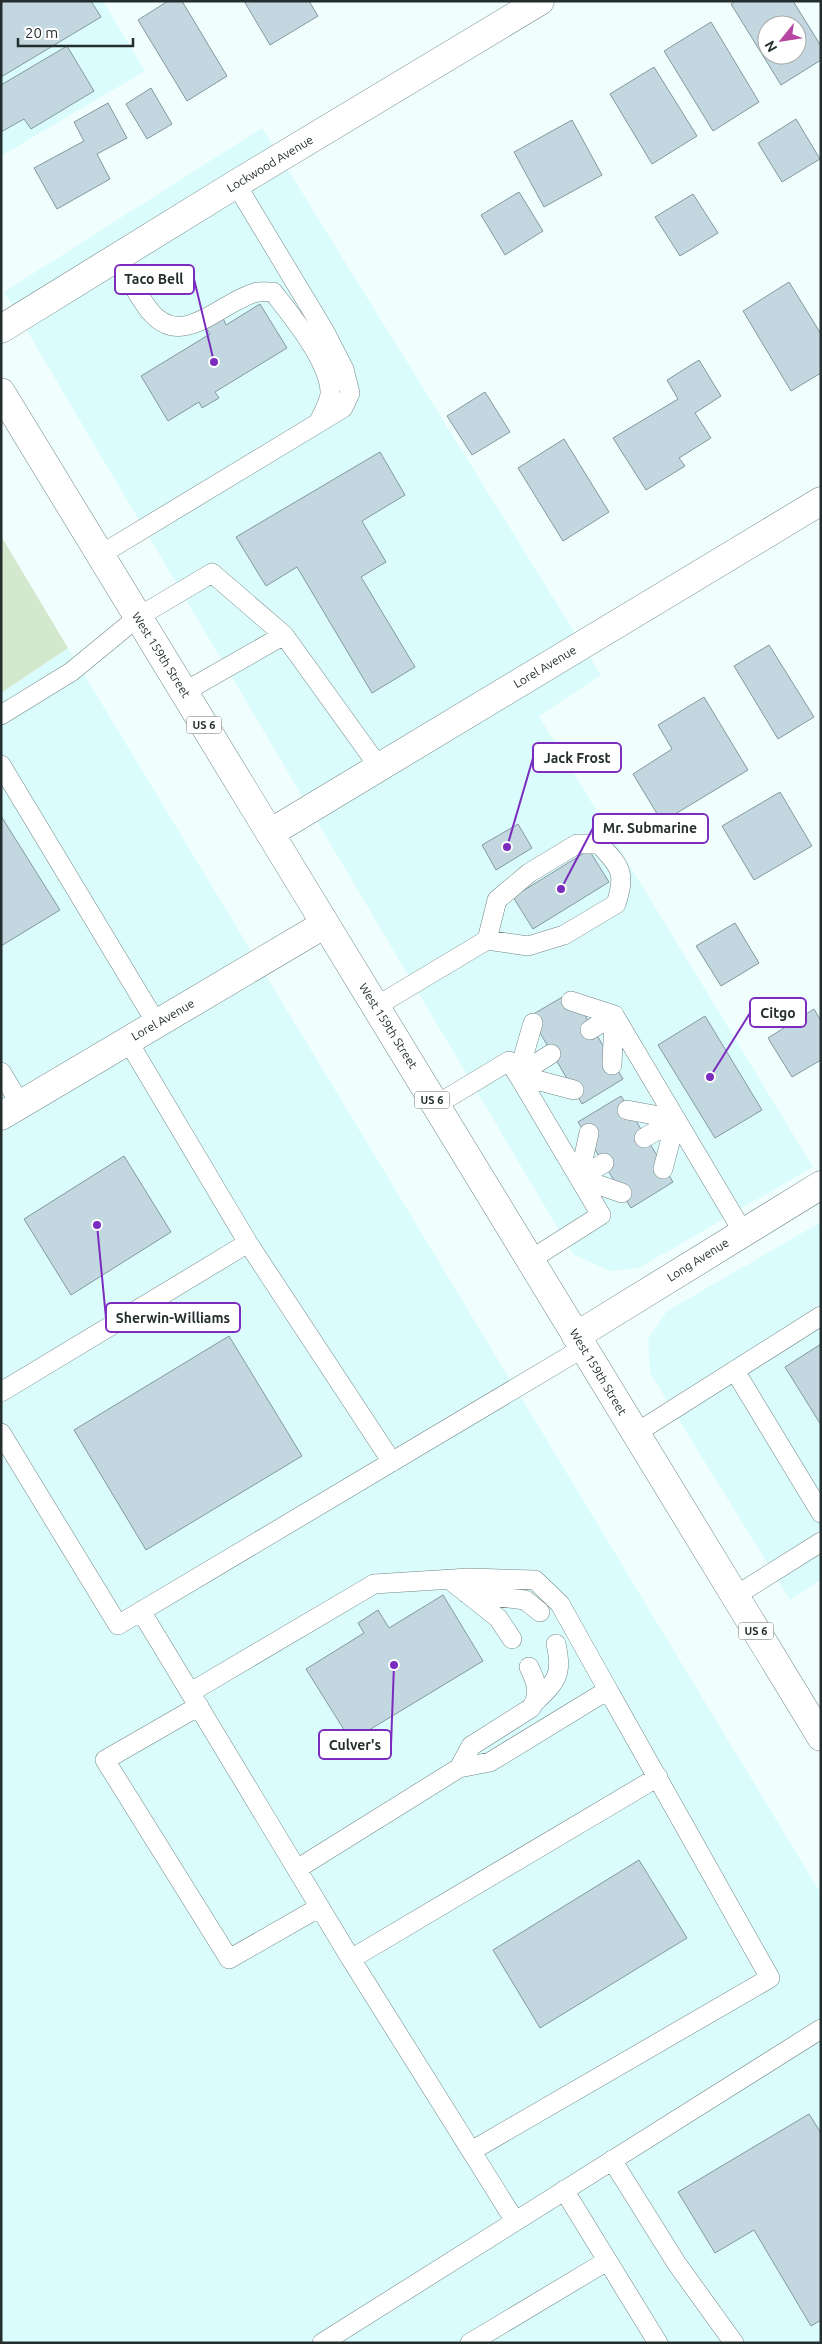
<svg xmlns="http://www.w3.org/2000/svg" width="822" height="2344" font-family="Ubuntu,sans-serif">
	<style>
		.built { fill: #dbfcfc }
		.green { fill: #d3e8cd }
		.building { fill: #c3d7e0; stroke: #84989f; fill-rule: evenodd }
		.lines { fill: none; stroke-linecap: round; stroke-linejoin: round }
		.lane-casing { stroke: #708585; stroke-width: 20 }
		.street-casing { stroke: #708585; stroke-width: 29 }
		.primary-casing { stroke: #708585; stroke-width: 29 }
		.lane { stroke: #fff; stroke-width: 19 }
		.street { stroke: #fff; stroke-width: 28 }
		.primary { stroke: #fff; stroke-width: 28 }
		.labels { text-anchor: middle; stroke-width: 4.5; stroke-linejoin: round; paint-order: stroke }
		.shield { fill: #fff; stroke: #666d6d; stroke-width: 1 }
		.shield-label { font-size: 11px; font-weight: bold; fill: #252e2e }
		.street-label { font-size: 12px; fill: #252e2e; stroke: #fff }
		.leader { fill: none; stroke: #7b2cbf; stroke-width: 2 }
		.callout-dot { fill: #7b2cbf; stroke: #fff; stroke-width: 2 }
		.callout { fill: #fff; stroke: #7b2cbf; stroke-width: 2 }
		.callout-label { font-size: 14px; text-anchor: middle; font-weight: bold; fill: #252e2e }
	</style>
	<rect width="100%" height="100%" fill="#f0fffe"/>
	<!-- built -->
	<path class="built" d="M1,1H103L145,71L1,156Z
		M262,128L601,675L539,716L813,1167L639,1268L610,1271L573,1254L4,292Z
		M68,648L821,1894V2343H1V693Z
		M821,1222V1580L790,1600L650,1373L648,1339L667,1311Z"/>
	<!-- green -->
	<path class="green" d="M1,536L68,648L1,693Z"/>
	<!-- building -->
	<path class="building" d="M1,1H91L101,17L1,77Z
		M168,1H182L227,76L187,101L138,20Z
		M244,1H309L318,16L270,45Z
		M736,1H793L821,46V60L781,85L731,4ZM767,25H797V55H767Z
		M711,22L759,102L713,131L664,51Z
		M67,46L94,91L31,129L24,119L1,132V85Z
		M654,67L697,136L652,164L610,94Z
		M151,88L172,124L147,139L126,104Z
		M108,103L127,138L97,154L110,179L57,209L34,168L84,141L74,122Z
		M796,119L820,159L782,182L758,143Z
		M572,120L602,175L544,207L514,152Z
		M519,192L543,231L505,255L481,215Z
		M693,194L718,233L680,256L655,217Z
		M789,282L821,334V373L791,391L743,311Z
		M260,304L287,348L215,392L219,398L202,408L199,402L168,421L141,376L210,334L206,328L223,318L226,325Z
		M699,360L721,396L695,413L711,438L679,458L685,466L646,490L613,438L678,399L667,380Z
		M485,392L510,432L472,455L447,416Z
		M564,439L609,512L563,541L518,468Z
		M380,452L405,495L362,521L386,562L361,577L415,667L372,693L297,567L266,586L236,537Z
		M769,645L814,717L778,739L734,666Z
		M704,697L748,770L662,822L633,774L672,749L658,725Z
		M780,792L812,846L754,880L722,826Z
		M1,816L60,910L1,946Z
		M518,824L532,848L496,870L482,845Z
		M589,850L609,882L533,929L513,897Z
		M735,923L759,963L721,986L696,946Z
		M571,992L623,1079L582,1104L530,1016Z
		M814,1009L821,1021V1060L792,1077L768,1038Z
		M705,1016L762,1110L715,1138L658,1045Z
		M621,1096L673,1182L631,1208L578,1122Z
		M124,1156L171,1232L71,1295L24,1219Z
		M229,1336L302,1456L146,1550L74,1430Z
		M821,1344V1425L785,1367Z
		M443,1595L483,1661L351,1741L306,1669L364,1633L358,1623L378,1610L389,1628Z
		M639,1860L687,1938L540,2028L493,1950Z
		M809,2114L821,2133V2320L811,2326L754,2230L715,2253L678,2192Z"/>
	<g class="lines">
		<defs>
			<path id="lane" d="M116,258C127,275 137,294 149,310C181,351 218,304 254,293C259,291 267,292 273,292C291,315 331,363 330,394C329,403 322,415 318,423
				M100,555L343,408L350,393L344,369L325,332L236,184
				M184,692L284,635L379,767
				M1,715L71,672L138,617L212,573L284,635
				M1,765L157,1024
				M571,1001L614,1015L612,1065
				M375,1007L487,940L528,946L564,935L616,904C626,873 621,867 599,844H577L529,873L497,900L487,940
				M533,1023L518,1075L574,1090
				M590,1030L614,1015L743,1232
				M128,1041L248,1243
				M1,1072L21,1105
				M518,1075L551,1054
				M436,1105L509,1061L518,1075L601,1215L530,1260
				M627,1110L676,1119L644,1138
				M589,1133L579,1178L604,1163
				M663,1169L676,1119
				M579,1178L622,1193
				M735,1371L821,1513
				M1,1392L248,1243L392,1462
				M1,1433L118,1625L583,1348
				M636,1433L821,1316
				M450,1580L498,1618L512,1639
				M466,1593L525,1600L540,1612
				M735,1596L821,1542
				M141,1611L351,1959
				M191,1692L374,1584L469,1578L535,1580L560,1604L608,1690
				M536,1701C557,1681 563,1674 556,1644
				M199,1706L105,1760L229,1959L320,1907
				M459,1768L471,1746L531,1708C541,1694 536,1681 529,1667
				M297,1869L459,1768L490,1762L608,1690L770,1978L473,2150
				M612,2160L677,2264L734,2343
				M564,2190L658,2343
				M515,2221L351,1959L658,1777
				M322,2343L821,2029
				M470,2343L607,2261"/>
			<path id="street" d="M1,329L236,184L540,1
				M270,833L821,501
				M1,1116L325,924
				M576,1336L821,1185"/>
			<path id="primary" d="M1,392L821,1737"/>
		</defs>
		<!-- lane casing -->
		<use href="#lane" class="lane-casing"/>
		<!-- street casing -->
		<use href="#street" class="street-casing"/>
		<!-- primary casing -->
		<use href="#primary" class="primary-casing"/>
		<!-- lane -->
		<use href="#lane" class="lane"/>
		<!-- street -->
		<use href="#street" class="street"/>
		<!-- primary -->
		<use href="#primary" class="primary"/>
	</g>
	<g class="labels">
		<!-- shield labels -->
		<g class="shield">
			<rect x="186.5" y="716.5" width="35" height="17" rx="4"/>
			<rect x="414.5" y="1091.5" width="35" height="17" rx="4"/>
			<rect x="738.5" y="1622.5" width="35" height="17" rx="4"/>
		</g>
		<g class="shield-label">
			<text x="204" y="729">US 6</text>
			<text x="432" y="1104">US 6</text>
			<text x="756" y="1635">US 6</text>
		</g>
		<!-- street labels -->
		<g class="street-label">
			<text transform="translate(270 164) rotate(-31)" y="4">Lockwood Avenue</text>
			<text transform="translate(161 655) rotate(58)" y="4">West 159th Street</text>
			<text transform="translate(545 667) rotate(-31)" y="4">Lorel Avenue</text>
			<text transform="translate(163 1020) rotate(-30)" y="4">Lorel Avenue</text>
			<text transform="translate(388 1026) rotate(58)" y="4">West 159th Street</text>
			<text transform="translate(698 1260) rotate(-32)" y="4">Long Avenue</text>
			<text transform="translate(598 1372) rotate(59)" y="4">West 159th Street</text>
		</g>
	</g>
	<!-- callouts -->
	<path class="leader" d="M214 362L194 279M507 847L533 758M561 889L593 828M710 1077L750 1013M97 1225L106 1318M394 1665L391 1745"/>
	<g class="callout-dot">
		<circle cx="214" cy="362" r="5"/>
		<circle cx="507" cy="847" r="5"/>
		<circle cx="561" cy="889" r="5"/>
		<circle cx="710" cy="1077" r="5"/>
		<circle cx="97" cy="1225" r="5"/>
		<circle cx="394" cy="1665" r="5"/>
	</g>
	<g class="callout">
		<rect x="115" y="265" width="79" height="29" rx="5"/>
		<rect x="533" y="743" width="88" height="29" rx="5"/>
		<rect x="593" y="814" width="115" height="29" rx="5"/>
		<rect x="750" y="998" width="56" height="29" rx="5"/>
		<rect x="106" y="1303" width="134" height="29" rx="5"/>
		<rect x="319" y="1730" width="72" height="29" rx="5"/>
	</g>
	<g class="callout-label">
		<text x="154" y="284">Taco Bell</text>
		<text x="577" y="763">Jack Frost</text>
		<text x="650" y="833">Mr. Submarine</text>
		<text x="778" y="1018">Citgo</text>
		<text x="173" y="1323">Sherwin-Williams</text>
		<text x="355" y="1750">Culver's</text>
	</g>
	<!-- border -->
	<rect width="822" height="2344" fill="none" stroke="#252e2e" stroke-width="5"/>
	<!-- north arrow -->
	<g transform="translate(782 40) rotate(240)"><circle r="24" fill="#ffffff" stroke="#a8abab"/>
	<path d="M0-4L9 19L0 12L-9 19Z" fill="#b746a2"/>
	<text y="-8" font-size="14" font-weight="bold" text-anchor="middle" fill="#252e2e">N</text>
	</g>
	<!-- scale -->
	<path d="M18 38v8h115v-8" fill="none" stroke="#252e2e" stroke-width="2.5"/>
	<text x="25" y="38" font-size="15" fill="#252e2e" stroke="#ffffff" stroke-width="4" paint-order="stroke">20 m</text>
</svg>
